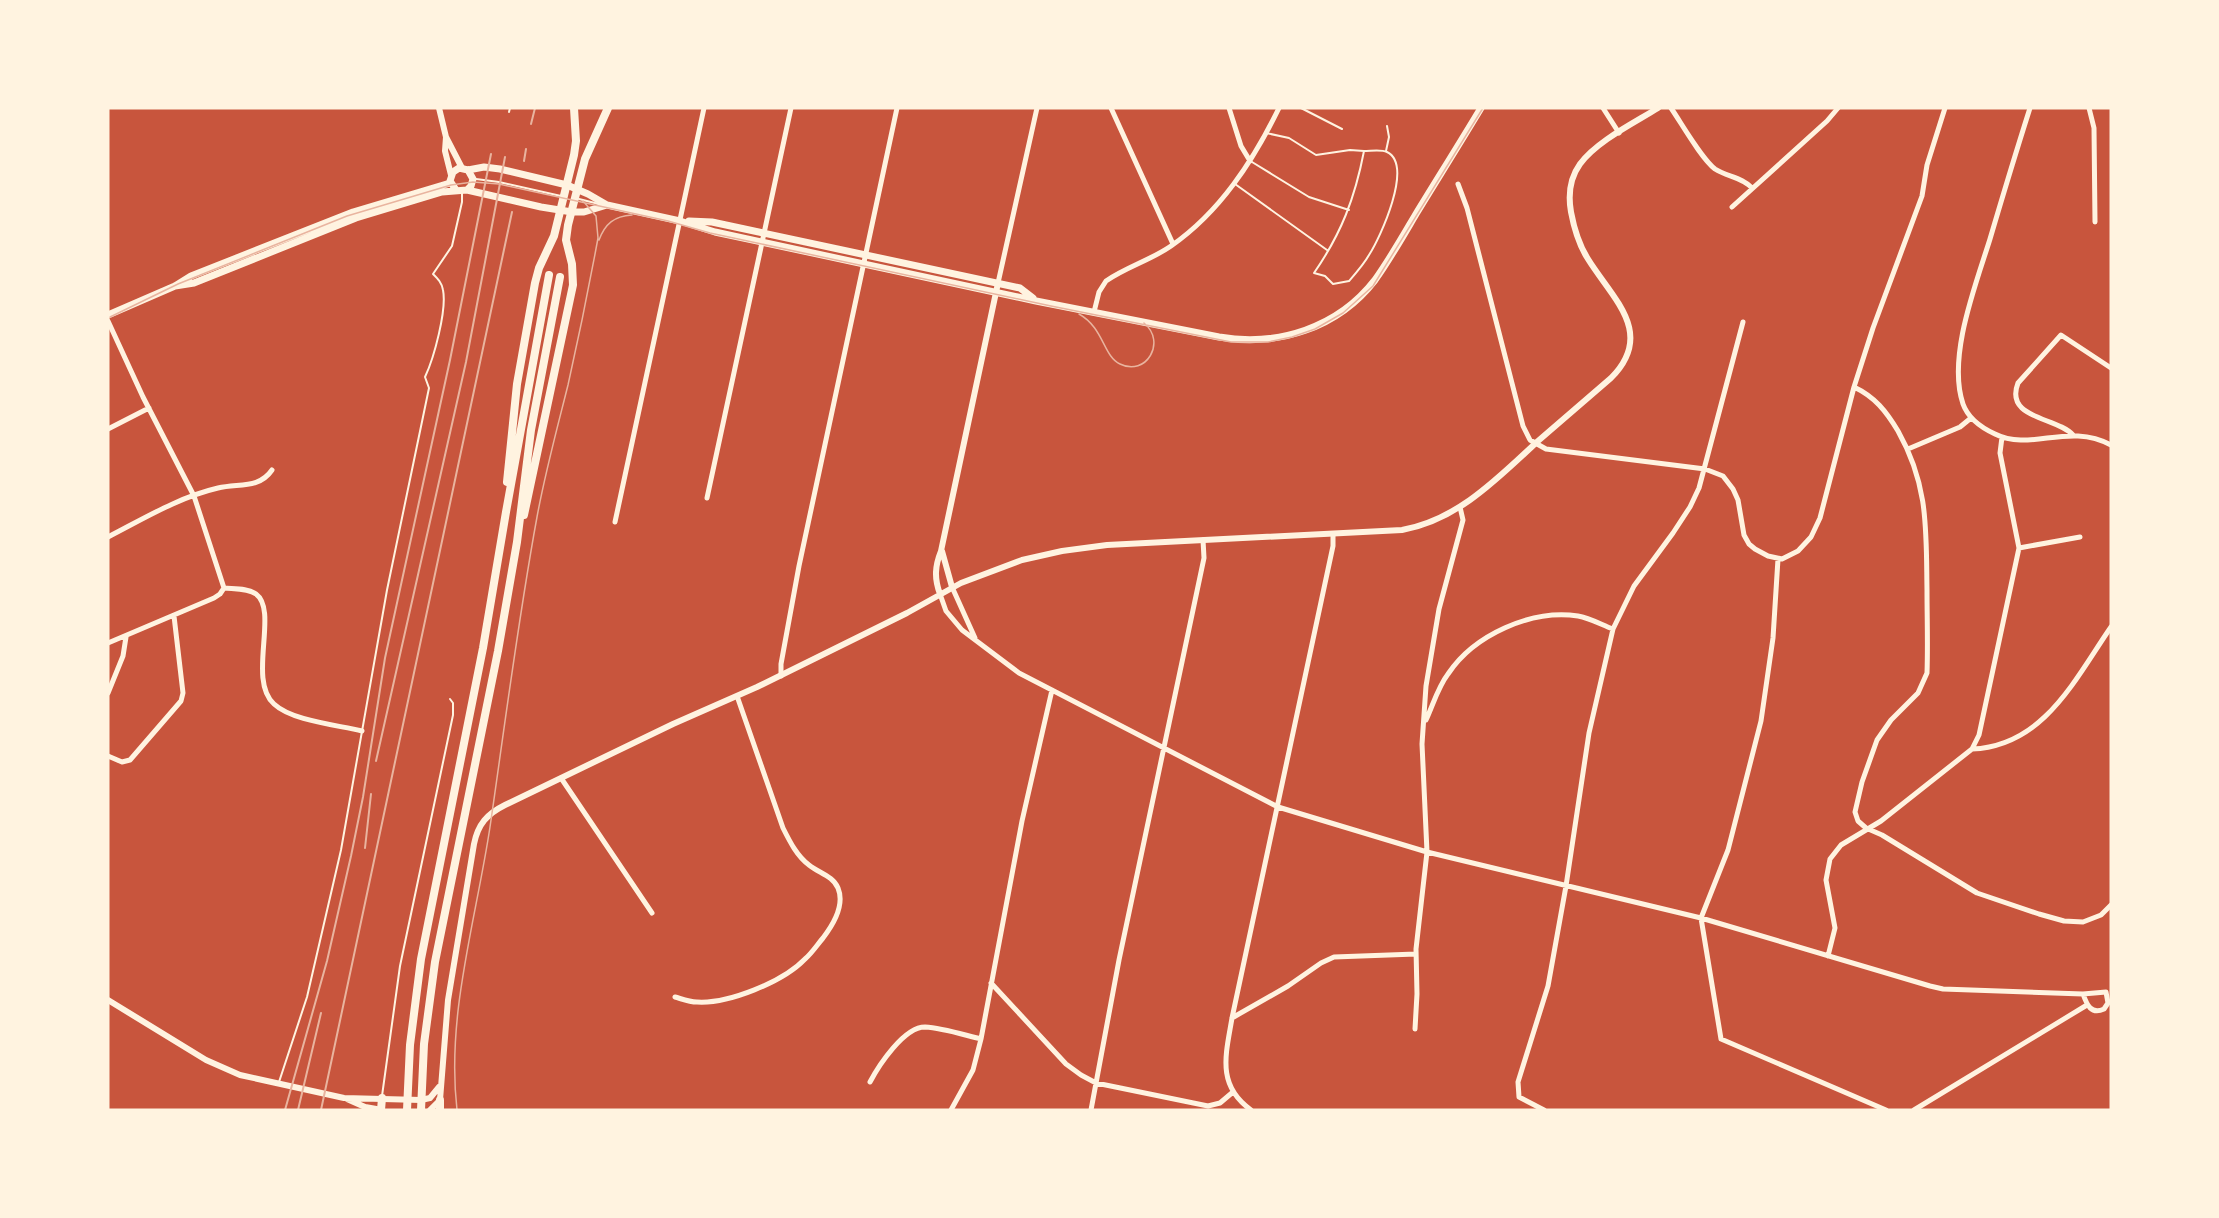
<svg xmlns="http://www.w3.org/2000/svg" width="2219" height="1218" font-family="'IBM Plex Sans',sans-serif">
	<style>
		.lines { fill: none; stroke-linecap: round; stroke-linejoin: round }
		.service { stroke: #fff3e0; stroke-width: 2 }
		.minor { stroke: #fff3e0; stroke-width: 5 }
		.tertiary { stroke: #fff3e0; stroke-width: 6 }
		.secondary { stroke: #fff3e0; stroke-width: 7 }
		.trunk { stroke: #fff3e0; stroke-width: 8 }
		.tram { stroke: #e9b49f; stroke-width: 1.5 }
		.rail { stroke: #e9b49f; stroke-width: 2 }
	</style>
	<rect width="100%" height="100%" fill="#c8553d"/>
	<g class="lines">
		<!-- service -->
		<path class="service" d="M1301,108L1342,129
			M509,112L510,108
			M1266,133L1289,138L1316,155L1350,150L1364,151
			M1364,151C1371,151 1381,149 1387,152C1414,165 1380,238 1369,255C1364,264 1356,273 1349,281L1333,284L1325,276L1314,273C1341,234 1355,198 1364,151Z
			M1386,151L1389,137L1387,126
			M1252,162L1309,197L1349,210
			M476,179L499,182L561,196
			M1235,184L1327,250
			M579,199L599,204
			M279,1082L307,997L341,850L387,590L429,388L425,377C434,358 447,310 443,290C442,283 438,279 433,274L452,246L462,202V192
			M382,1096L400,966L453,715V703L450,699"/>
		<!-- minor -->
		<path class="minor" d="M1111,108L1173,244
			M1229,108L1241,146L1250,161
			M1603,108L1619,133
			M1671,108C1682,124 1701,158 1715,169C1727,177 1742,177 1752,188
			M2030,108C2016,152 2003,195 1990,239C1976,284 1947,357 1963,404C1968,418 1982,428 1995,434C2031,452 2068,422 2111,445
			M2089,108L2094,128L2095,222
			M1458,184L1467,208L1523,426L1530,440L1546,449L1705,469L1723,476L1733,489L1738,500L1744,535L1749,544L1755,549L1768,556L1782,559L1798,551L1811,537L1820,518L1854,387L1873,328L1922,196L1927,165L1945,108
			M1732,207L1827,121L1838,108
			M998,283L1037,108
			M1094,312L1099,292L1106,281C1126,267 1151,260 1171,246C1220,212 1253,161 1279,108
			M108,321L143,397L194,496L224,588
			M1854,387C1875,397 1886,411 1898,431C1929,486 1926,530 1927,590C1927,618 1928,645 1927,673L1918,693L1891,720L1877,740L1862,782L1855,812L1858,821L1866,828L1882,835L1977,893L2039,914L2064,921L2083,922L2101,915L2111,905
			M108,429L149,408
			M2073,435C2057,417 2004,419 2018,383L2061,335L2111,368
			M1908,449L1960,427L1971,418
			M707,498L791,108
			M615,522L704,108
			M108,537C143,519 179,497 218,488C239,483 259,489 272,470
			M2019,548L2080,537
			M1778,559L1773,638L1761,721L1728,850L1701,918L1721,1039L1886,1110
			M952,587L975,638
			M224,588C234,589 248,588 256,594C279,611 247,680 274,704C292,721 338,725 362,731
			M940,594L946,611L962,630L1019,673L1278,807L1427,852L1701,918L1930,986L1943,989L2083,994C2087,1005 2091,1015 2104,1009L2108,1003L2106,992L2083,994
			M108,643L214,598L220,594L224,588
			M781,676V664L799,566L897,108
			M108,693L123,656L126,637
			M1426,720C1433,705 1438,687 1448,674C1474,635 1531,609 1578,616C1590,618 1602,625 1613,629
			M1972,749L1979,735L2019,548L2000,453L2002,437
			M108,756L122,762L130,760L181,701L183,693L174,616
			M561,778L652,913
			M1828,956L1835,928L1826,880L1830,859L1841,845L1881,821L1972,749C2044,746 2075,679 2111,627
			M991,983L1066,1064L1081,1075L1096,1083L1208,1106L1220,1103L1233,1092
			M675,997C682,999 689,1002 697,1002C728,1004 783,982 805,959C812,953 817,945 823,938C833,925 845,905 838,888C833,876 819,873 809,865C797,856 790,842 783,828L737,696
			M1232,1018L1288,986L1321,963L1334,957L1416,954
			M1415,1029L1417,994L1416,949L1427,852L1422,744L1426,686L1439,609L1463,520L1460,507
			M870,1082C879,1065 904,1027 925,1027C943,1028 964,1035 981,1039
			M951,1110L973,1070L981,1039L1022,821L1052,690
			M1091,1110L1119,960L1204,558L1203,540
			M1251,1110C1216,1085 1226,1054 1232,1018L1333,546V534
			M1544,1110L1519,1097L1518,1082L1548,986L1566,886L1589,733L1613,629L1634,586L1673,533L1690,507L1699,488L1743,322
			M1914,1110L2087,1005"/>
		<!-- tertiary -->
		<path class="tertiary" d="M439,108L446,137L462,168
			M446,137L445,151L451,175
			M942,551L952,587
			M940,594C934,578 935,566 941,551L998,283
			M108,1000L206,1060L240,1075L344,1098L421,1100L430,1098L439,1087
			M347,1099L365,1107L382,1110
			M430,1110L440,1100L448,1000L474,844C478,824 487,814 505,805L673,724L757,687L907,613L961,583L1022,560L1062,551L1107,545L1402,530C1458,520 1498,478 1538,441C1562,420 1587,399 1611,378C1656,333 1612,298 1588,259C1579,245 1574,228 1571,212C1568,195 1570,178 1580,164C1597,141 1634,123 1658,108"/>
		<!-- secondary -->
		<path class="secondary" d="M456,190L450,181L453,172L459,168L468,170L484,167L500,169L567,185L588,194L607,205L680,221L715,232L1036,301L1219,337C1278,347 1338,328 1375,280C1390,259 1403,236 1416,214C1438,178 1460,143 1481,108
			M467,190L471,186L473,179L468,170
			M689,221L712,222L1020,288L1033,298
			M175,286L194,283L356,218L442,192L467,190L541,207L572,212H584L607,205
			M108,315L175,286L191,276L353,212L450,183"/>
		<!-- trunk -->
		<path class="trunk" d="M507,482L517,384L535,283L539,268L554,236L574,155L576,141L574,108
			M524,515L573,285L572,264L566,240L568,225L585,159L608,108
			M440,1100V1110
			M381,1110L382,1098
			M407,1110L410,1045L421,959L483,648L506,512L549,275
			M421,1110L424,1044L435,962L498,651L517,542L531,430L560,277"/>
		<!-- tram -->
		<path class="tram" d="M599,240C605,224 614,216 632,215
			M1079,314C1104,328 1103,356 1120,364C1146,377 1167,342 1144,323
			M108,318L178,284L347,216L451,185L473,182L499,184L668,221L710,233L1051,306L1231,342H1268L1292,337L1315,329L1343,313L1373,286L1483,108
			M457,1110C446,1015 476,920 490,827C505,724 518,620 537,517C545,473 557,429 568,385C579,336 589,287 598,238L596,216L583,201"/>
		<!-- rail -->
		<path class="rail" d="M531,124L535,108
			M524,161L526,149
			M376,761L466,362L505,157
			M365,848L371,794
			M285,1110L327,961L351,856L363,797L385,658L450,360L491,154
			M298,1110L321,1013
			M321,1110L512,212"/>
	</g>
	<!-- border -->
	<rect width="2219" height="1218" fill="none" stroke="#fff3e0" stroke-width="219"/>
</svg>
